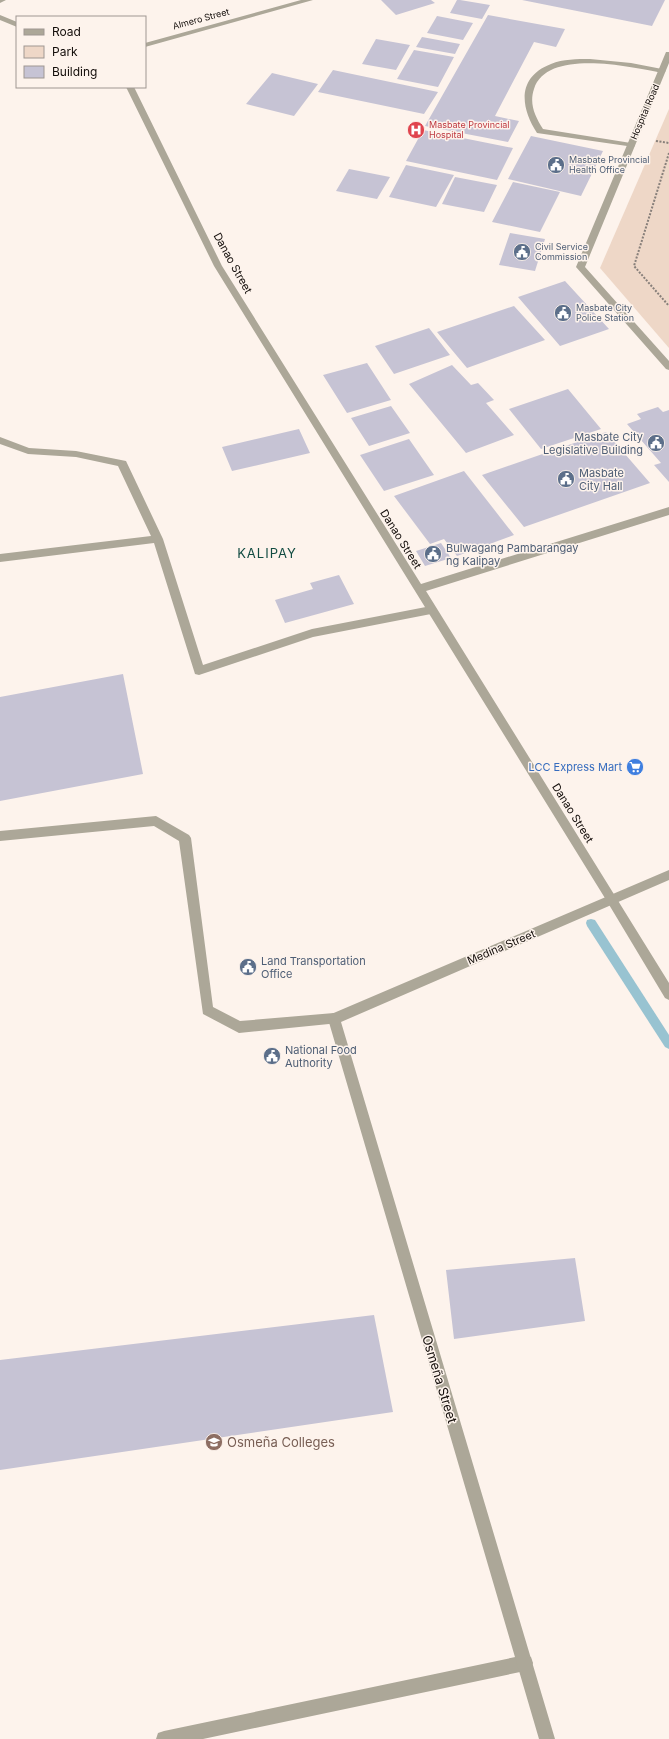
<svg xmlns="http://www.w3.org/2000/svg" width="669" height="1739" font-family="Inter,sans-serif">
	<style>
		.green { fill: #eed7c7 }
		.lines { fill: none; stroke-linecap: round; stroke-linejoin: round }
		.stream { fill: #98c3d1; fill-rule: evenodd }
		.building { fill: #c6c3d4 }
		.path { stroke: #877f7a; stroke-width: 2; stroke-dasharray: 2 1.5; stroke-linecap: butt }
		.service { fill: #aca798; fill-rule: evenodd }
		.minor { fill: #aca798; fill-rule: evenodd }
		.tertiary { fill: #aca798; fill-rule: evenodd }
		.labels { text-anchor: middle; stroke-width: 3; stroke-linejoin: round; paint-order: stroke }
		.far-street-label { font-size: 9px; fill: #130d0a; stroke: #fdf3ec }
		.far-health-label { font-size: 9px; fill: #be3a42; stroke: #fdf3ec; text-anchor: start }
		.far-service-label { font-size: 9px; fill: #4e5e75; stroke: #fdf3ec; text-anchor: start }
		.street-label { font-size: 11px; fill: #130d0a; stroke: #fdf3ec }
		.service-label { font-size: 11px; fill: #4e5e75; stroke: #fdf3ec; text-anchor: start }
		.shop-label { font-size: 11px; fill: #366cbe; stroke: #fdf3ec; text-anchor: end }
		.quarter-label { font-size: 13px; letter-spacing: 1px; fill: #124c42; stroke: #fdf3ec }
		.near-street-label { font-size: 13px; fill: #130d0a; stroke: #fdf3ec }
		.near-education-label { font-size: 13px; fill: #785e54; stroke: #fdf3ec; text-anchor: start }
	</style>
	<rect width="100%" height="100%" fill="#fdf3ec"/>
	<!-- green -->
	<path class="green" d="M669,109V348L600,268Z"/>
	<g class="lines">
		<!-- stream -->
		<path class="stream" d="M591,919L595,920L669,1035V1049L665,1047L587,926L586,923L587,920Z"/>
	</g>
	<!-- building -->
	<path class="building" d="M381,0H431L435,3L396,15Z
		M457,0H460L490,5L482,19L450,13Z
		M522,0H665L652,26Z
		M488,15L565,29L556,47L534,42L495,116L519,121L508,142L425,126Z
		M437,16L473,23L463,40L427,33Z
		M422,37L460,44L455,54L416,47Z
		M376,39L410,45L396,70L362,64Z
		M414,50L454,57L438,87L397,79Z
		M333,70L438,92L424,114L318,92Z
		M272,73L318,84L294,116L246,104Z
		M423,130L513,148L497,180L406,161Z
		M531,136L603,151L581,196L508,179Z
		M406,165L454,175L436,207L389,197Z
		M349,169L390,177L377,199L336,191Z
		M455,177L497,185L484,212L442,204Z
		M513,182L560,192L540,232L492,222Z
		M510,233L545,239L535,271L499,265Z
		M565,281L609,329L560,346L518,297Z
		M514,306L545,340L467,368L437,332Z
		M429,328L450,355L394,374L375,346Z
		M367,363L391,400L347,413L323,375Z
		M452,365L471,385L478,383L494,400L486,403L514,435L466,453L409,384Z
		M568,389L601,429L541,449L509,409Z
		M391,406L410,433L369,446L351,418Z
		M658,407L663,412L669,410V482L654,465L661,463L627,424L641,419L637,414Z
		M299,429L310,453L232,471L222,447Z
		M606,432L650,483L524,527L482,475Z
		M409,439L434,475L384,491L360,455Z
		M464,471L514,535L457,556L444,539L430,544L394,496Z
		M441,543L451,558L425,566L416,551Z
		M339,575L354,604L285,623L275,600L313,589L310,583Z
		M123,674L143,774L0,801V697Z
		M575,1258L585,1321L454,1339L446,1270Z
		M374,1315L393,1412L0,1470V1360Z"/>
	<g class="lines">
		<!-- path -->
		<path class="path" d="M656,141L669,143
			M669,153L634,266L669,306"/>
		<!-- service -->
		<path class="service" d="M590,59L631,63L662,69L666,71L662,73C631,67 547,48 534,89C529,104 535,116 543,129L631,143L635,145L634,147L537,133C520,107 517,77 551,64C563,59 577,59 590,59Z
			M0,437L29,448L76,451L126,461L163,539L203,665L312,629L431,606L436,610L431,614L313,637L199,675L195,674L154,543L0,562V554L151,536L118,466L76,457L28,454L0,444Z
			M156,816L189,835L191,838L213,1007L240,1021L334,1013L339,1015L340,1019L339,1023L239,1033L203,1014L179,841L154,826L0,841V831Z
			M525,1655L531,1657L533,1663L531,1669L525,1671L203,1739H156L158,1733L164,1731Z"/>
		<!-- minor -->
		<path class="minor" d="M0,0H6L0,3Z
			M301,0H313L145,47V43Z
			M0,15L17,22V27L0,20Z
			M666,52H669V63L585,267L669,361V370L666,369L576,267Z
			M126,87H134L222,266L421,584L669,507V515L426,591L669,983V1000L665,998L608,903L214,266Z"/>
		<!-- tertiary -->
		<path class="tertiary" d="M669,870V880L341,1022L555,1739H539L328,1019L329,1015Z"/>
	</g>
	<!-- icons -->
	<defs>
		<symbol id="hospital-disc" viewBox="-11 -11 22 22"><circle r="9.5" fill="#e0444e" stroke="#fdf3ec"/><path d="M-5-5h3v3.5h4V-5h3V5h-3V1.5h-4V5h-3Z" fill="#fff"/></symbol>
		<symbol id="civic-disc" viewBox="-11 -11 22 22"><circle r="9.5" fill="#5c6f8a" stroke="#fdf3ec"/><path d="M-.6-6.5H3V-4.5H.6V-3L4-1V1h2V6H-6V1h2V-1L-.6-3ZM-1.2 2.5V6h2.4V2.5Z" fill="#fff"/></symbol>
		<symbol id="supermarket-disc" viewBox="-11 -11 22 22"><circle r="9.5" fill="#3f7fe0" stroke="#fdf3ec"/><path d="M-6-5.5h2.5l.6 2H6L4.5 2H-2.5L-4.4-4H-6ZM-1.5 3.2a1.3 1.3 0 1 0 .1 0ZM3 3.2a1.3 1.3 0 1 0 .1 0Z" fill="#fff"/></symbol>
		<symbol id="university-disc" viewBox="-11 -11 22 22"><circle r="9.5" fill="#8d6e63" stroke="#fdf3ec"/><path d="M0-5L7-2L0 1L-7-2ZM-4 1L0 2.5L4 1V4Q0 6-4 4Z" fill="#fff"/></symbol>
	</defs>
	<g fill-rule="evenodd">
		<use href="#hospital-disc" x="406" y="120" width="20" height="20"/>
		<use href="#civic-disc" x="546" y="155" width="20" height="20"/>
		<use href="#civic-disc" x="512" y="242" width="20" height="20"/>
		<use href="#civic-disc" x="553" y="303" width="20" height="20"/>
		<use href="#civic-disc" x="646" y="433" width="20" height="20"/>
		<use href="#civic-disc" x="556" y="469" width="20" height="20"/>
		<use href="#civic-disc" x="423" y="544" width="20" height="20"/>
		<use href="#supermarket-disc" x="625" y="757" width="20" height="20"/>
		<use href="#civic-disc" x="238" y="957" width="20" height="20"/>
		<use href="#civic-disc" x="262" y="1046" width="20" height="20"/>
		<use href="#university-disc" x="204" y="1432" width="20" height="20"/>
	</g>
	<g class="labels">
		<!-- far-street labels -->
		<g class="far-street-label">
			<text transform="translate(201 19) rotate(-15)" y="3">Almero Street</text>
			<text transform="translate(645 112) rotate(-67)" y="3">Hospital Road</text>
		</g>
		<!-- far-health labels -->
		<g class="far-health-label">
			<text x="429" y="128">Masbate Provincial<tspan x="429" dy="10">Hospital</tspan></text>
		</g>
		<!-- far-service labels -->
		<g class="far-service-label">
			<text x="569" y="163">Masbate Provincial<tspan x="569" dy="10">Health Office</tspan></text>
			<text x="535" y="250">Civil Service<tspan x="535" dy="10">Commission</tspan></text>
			<text x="576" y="311">Masbate City<tspan x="576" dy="10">Police Station</tspan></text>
		</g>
		<!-- street labels -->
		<g class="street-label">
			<text transform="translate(233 263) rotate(61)" y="4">Danao Street</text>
			<text transform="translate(401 539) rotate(58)" y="4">Danao Street</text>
			<text transform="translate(573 813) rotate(58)" y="4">Danao Street</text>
			<text transform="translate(501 947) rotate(-23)" y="4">Medina Street</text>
		</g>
		<!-- service labels -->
		<g class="service-label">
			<text x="643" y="441" text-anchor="end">Masbate City<tspan x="643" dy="13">Legislative Building</tspan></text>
			<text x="579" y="477">Masbate<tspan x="579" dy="13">City Hall</tspan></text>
			<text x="446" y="552">Bulwagang Pambarangay<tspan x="446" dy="13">ng Kalipay</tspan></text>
			<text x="261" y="965">Land Transportation<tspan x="261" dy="13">Office</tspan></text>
			<text x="285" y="1054">National Food<tspan x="285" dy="13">Authority</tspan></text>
		</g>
		<!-- shop labels -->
		<g class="shop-label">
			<text x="622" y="771">LCC Express Mart</text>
		</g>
		<!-- quarter labels -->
		<g class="quarter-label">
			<text x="267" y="558">KALIPAY</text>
		</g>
		<!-- near-street labels -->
		<g class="near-street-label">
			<text transform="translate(440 1379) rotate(73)" y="5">Osmeña Street</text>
		</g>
		<!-- near-education labels -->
		<g class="near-education-label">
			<text x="227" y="1447">Osmeña Colleges</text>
		</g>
	</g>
	<!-- legend -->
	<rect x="16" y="16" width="130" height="72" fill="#fdf3ec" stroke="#9f9792"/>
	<rect x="24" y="29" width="20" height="6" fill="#aca798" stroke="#9f9792"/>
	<text x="52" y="36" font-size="12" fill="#130d0a">Road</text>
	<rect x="24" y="46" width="20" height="12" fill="#eed7c7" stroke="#9f9792"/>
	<text x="52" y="56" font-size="12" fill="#130d0a">Park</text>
	<rect x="24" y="66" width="20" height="12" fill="#c6c3d4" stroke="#9f9792"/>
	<text x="52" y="76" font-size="12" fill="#130d0a">Building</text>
</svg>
